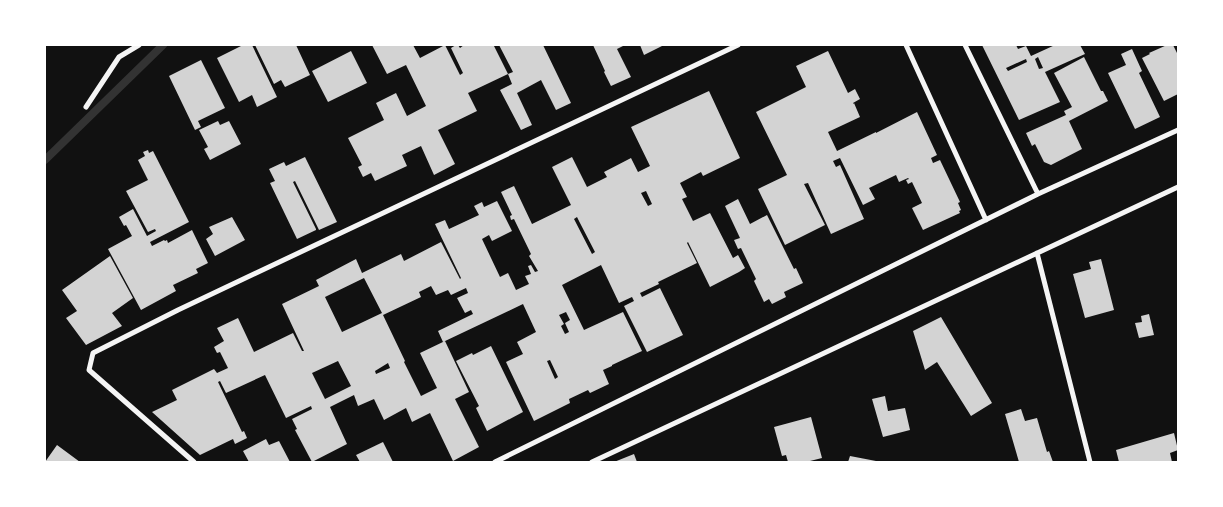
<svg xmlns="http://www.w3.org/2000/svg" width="1223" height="507" font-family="'Alegreya Sans',sans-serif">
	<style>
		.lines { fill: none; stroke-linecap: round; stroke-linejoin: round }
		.stream { stroke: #333; stroke-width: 8 }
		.building { fill: #d3d3d3; fill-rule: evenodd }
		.minor { stroke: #f5f5f5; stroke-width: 5 }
	</style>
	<rect width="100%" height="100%" fill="#111"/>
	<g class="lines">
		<!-- stream -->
		<path class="stream" d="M45,160L163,45"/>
	</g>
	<!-- building -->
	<path class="building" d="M243,45H252L277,97L257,107L252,95L239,102L217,58Z
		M255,45H296L310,75L285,87L281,80L274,84Z
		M372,45H413L420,58L445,45L460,75L463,73L451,48L456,45H458L460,48L464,45H498L494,46L508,74L468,93L477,111L438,130L455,164L434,175L421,146L402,155L407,166L375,181L371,173L363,177L358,167L362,165L348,138L384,120L376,103L396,93L407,116L426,106L406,65L387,74Z
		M499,45H543L571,103L556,110L541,80L517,93L532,125L521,130L500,90L512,84L508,74L513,72Z
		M593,45H625L617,49L631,77L611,86L604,72L605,71Z
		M640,45H664L644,55Z
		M982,45H1016L1018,49L1026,46L1031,56L1055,45H1080L1085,54L1045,72L1060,102L1019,120ZM1038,57L1043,68L1039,69L1035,59ZM1026,59L1027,62L1008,71L1006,68Z
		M1167,45H1173L1177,53L1178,52V94L1164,101L1142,58L1150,54L1149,53Z
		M1132,49L1142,71L1139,73L1160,117L1135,129L1108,73L1126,65L1121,54Z
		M351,51L367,83L328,102L312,71Z
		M828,51L848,93L855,89L860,99L853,103V104L854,103L860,117L828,132L837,151L876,132V133L917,112L937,155L931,158L933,163L940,160L960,202L958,203L961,210L959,211L960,213L923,230L912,208L922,203L912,182L908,184L906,180L909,179L908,178L899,182L896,175L869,188L875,199L863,205L840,158L833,161L836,167L840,165L864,219L831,234L808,183L804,184L825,225L785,245L758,189L787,175L756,112L806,87L796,66Z
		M1084,57L1101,91H1103L1108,101L1069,121L1082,149L1051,165L1044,162L1035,144L1032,146L1026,133L1066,115L1064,111L1072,107L1054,73Z
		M201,60L225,108L198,121L201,127L195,130L169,76Z
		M709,91L740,158L703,176L701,172L680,183L687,197L682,199L693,221L710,213L733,258L738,255L745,268L739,272L710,287L688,242L687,243L697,263L658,282L659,284L640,293L642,297L660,288L683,335L647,352L624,306L634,301L632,297L619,303L601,265L562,285L584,330L623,312L642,351L612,365V366L603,370L609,384L590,393L588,390L569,399L570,403L534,421L506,362L523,354L517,342L536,332L523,304L443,342L438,331L473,314L471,310L465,313L457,298L468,293L466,288L451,295L448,290L436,295L431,286L419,292L421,297L383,315L405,361L404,362L421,396L437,388L420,353L445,341L469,392L455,399L479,447L453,461L430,413L412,422L406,408L384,420L374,399L358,406L354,395L330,407L347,444L312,462L295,430L297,429L292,419L312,409L311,406L286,418L265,375L226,393L220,381L218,382L242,432L244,431L247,438L235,444L233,439L200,455L152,412L177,400L172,390L214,369L217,373L228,368L220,352L217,353L214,347L224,341L217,328L238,318L254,352L293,333L302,351H304L282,304L319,286L316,280L356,259L362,273L401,254L404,261L441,242L460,279L461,278L435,224L445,220L449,229L479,215L474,206L482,202L484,207L497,201L512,231L492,241L489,235L482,239L500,277L508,273L516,290L529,284L525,276L531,274L528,266L531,265L535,272L538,271L529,256L531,254L514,219L511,220L510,216L512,215L501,192L514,186L532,224L571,205L552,167L572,157L587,187L607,177L604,172L631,158L638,172L650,166L631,127ZM646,191L652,204L648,206L641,193ZM577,217L580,223L595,252L592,254L574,219ZM364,278L382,313L342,332L325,297ZM566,312L570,320L565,323L569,332L565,334L561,326L564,324L559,315ZM550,360L558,377L555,379L547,361ZM338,361L351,386L325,399L312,373ZM388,363L390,368L376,374L375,371Z
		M218,121L220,125L229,121L241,144L210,160L204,149L208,147L199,130Z
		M148,150L149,153L153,151L189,222L150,242L152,246L164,240L165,241L167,240L168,243L192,230L208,263L196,269L198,273L173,285L176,291L141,310L108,249L132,236L126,225L124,226L119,217L133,209L147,236L156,231L155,229L148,232L126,191L148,180L138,160L145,156L143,152Z
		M305,157L337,222L319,230L295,181L293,182L316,229V230L297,239L270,183L275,181L269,169L284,162L286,166Z
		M738,199L750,224L767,215L794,269L796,268L803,283L784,292L786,297L772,304L769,299L764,302L754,281L756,279L741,248L738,249L734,240L740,238L725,206Z
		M232,217L245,240L215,256L206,239L213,234L209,227Z
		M110,256L133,298L112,313L122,326L86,345L66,318L77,311L62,290Z
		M1101,259L1114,310L1085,318L1073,274L1091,269L1089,262Z
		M1149,314L1154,335L1139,338L1135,323L1142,322L1141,316Z
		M941,317L992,403L971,416L937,362L925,370L913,331Z
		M491,346L523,412L487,431L476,408L479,406L456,361L472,353L473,355Z
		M885,396L888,411L905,408L910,430L883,437L872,399Z
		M1021,409L1025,421L1037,418L1047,452L1049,451L1053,462H1019L1005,414Z
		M811,417L822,458L806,462H788L786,455L782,456L774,427Z
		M1174,433L1178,450L1170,453L1172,462H1119L1116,450Z
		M266,439L269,445L279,441L290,462H249L243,451Z
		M383,442L393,462H360L356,455Z
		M57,445L80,462H45Z
		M634,454L637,462H614Z
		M850,456L876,461V462H848Z"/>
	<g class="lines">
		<!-- minor -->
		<path class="minor" d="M906,45L986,220
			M965,45L1038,194
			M86,107L119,57L139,45
			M1037,253L1090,462
			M194,462L89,370L93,353L178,310L738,45
			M495,462L1038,194L1178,130
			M592,462L1178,187"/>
	</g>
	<!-- border -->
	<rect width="1223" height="507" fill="none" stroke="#ffffff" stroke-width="92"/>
</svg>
